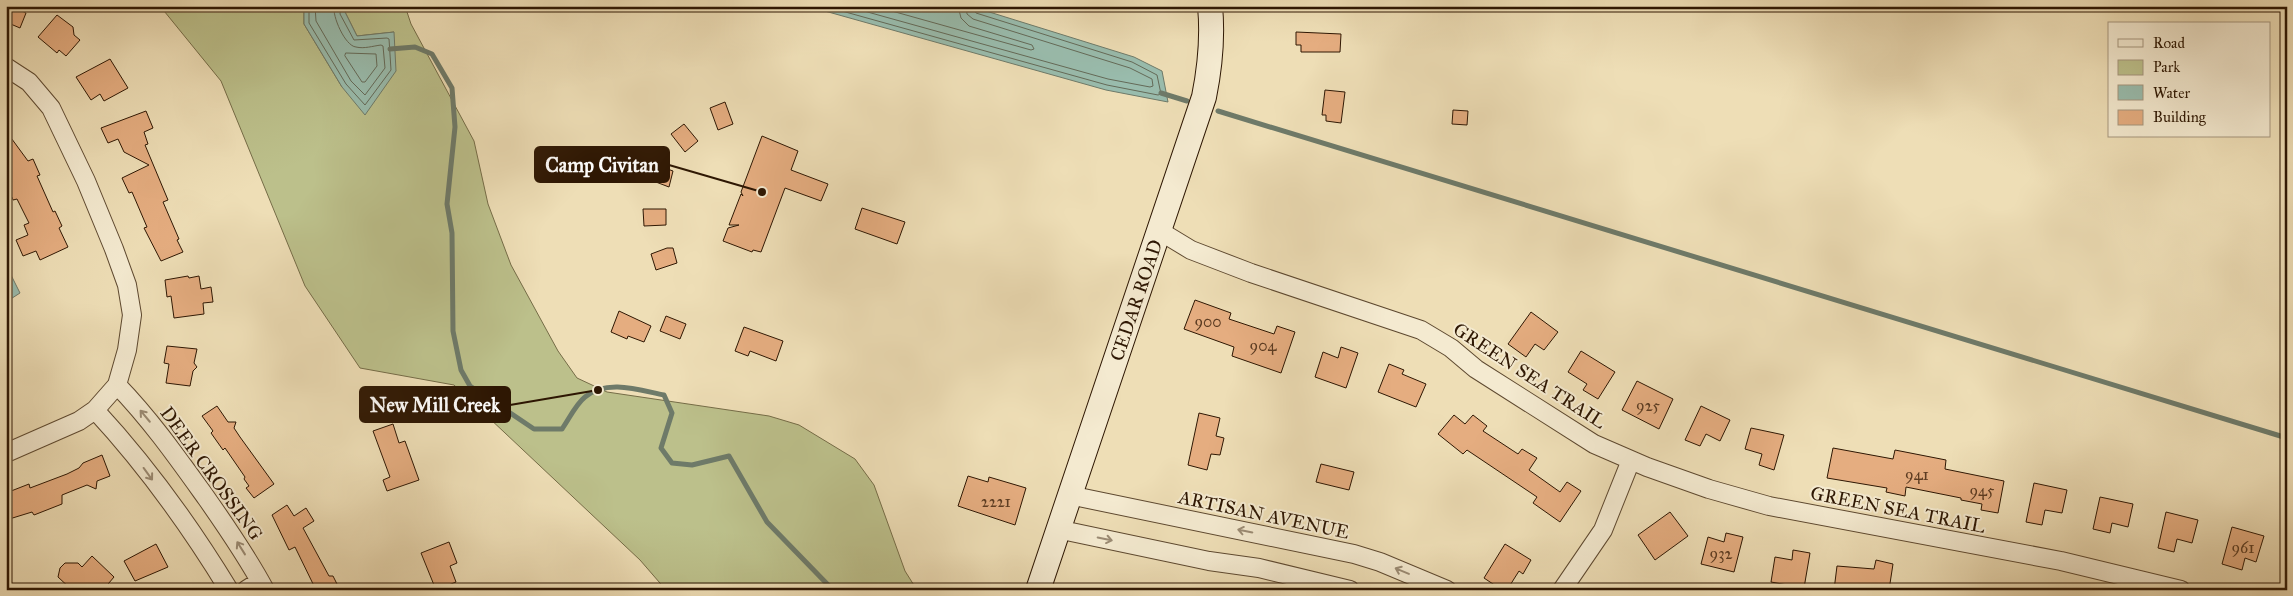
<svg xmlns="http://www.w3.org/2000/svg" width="2293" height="596" font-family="'IM FELL Great Primer',serif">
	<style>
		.green { fill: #bcc08b; stroke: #756c47 }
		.water { fill: #99bcad; stroke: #6e7a69 }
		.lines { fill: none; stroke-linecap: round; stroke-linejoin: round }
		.shore { stroke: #646a58; stroke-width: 1 }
		.stream { stroke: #6e7a69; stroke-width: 5 }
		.building { fill: #e5ad80; stroke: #2e1703 }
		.street-casing { stroke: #5e4930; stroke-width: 20 }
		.secondary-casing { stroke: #2e1703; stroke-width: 26 }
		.street { stroke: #f4ead0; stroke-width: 18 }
		.secondary { stroke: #f4ead0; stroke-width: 24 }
		.oneway { stroke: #9b8b74 }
		.labels { text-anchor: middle; stroke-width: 4; stroke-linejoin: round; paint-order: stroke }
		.number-label { font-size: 16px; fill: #5c3c22 }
		.street-label { font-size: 19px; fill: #2e1703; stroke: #f4ead0 }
		.leader { fill: none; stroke: #2e1703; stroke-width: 2 }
		.callout-dot { fill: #2e1703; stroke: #f4ead0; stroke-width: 2 }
		.callout { fill: #2e1703; stroke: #2e1703; stroke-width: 2 }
		.callout-label { font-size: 20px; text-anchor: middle; font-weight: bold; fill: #fff }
	</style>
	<rect width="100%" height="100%" fill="#eedeb6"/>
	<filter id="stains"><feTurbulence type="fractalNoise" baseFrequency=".004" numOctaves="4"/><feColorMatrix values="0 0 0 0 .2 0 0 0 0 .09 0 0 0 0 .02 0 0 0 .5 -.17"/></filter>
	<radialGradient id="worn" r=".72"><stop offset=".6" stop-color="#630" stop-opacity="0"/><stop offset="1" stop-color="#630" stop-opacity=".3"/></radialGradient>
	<!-- green -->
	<path class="green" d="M160,6H304V24L342,87L394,32L357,36L345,12L346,6H405L411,24L474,141L488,204L511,265L558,351L577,378L607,392L769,416L799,425L855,459L874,485L905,571L917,590H666L640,560L454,385L360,368L305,286L221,81Z"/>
	<!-- water -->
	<path class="water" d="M304,6H346L345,12L357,36L394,32L396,71L365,115L342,87L304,24Z
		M807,6H970L1134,57L1162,71L1168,102L1106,90Z
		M6,265L20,293L6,302Z"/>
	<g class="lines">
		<!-- shore -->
		<path class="shore" d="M309,6V23L346,84L365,105L391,70L389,39L387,38L354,40L340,14L341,6
			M315,6L316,21L351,81L365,95L385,68L383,46L381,45C373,46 364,49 356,47C345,46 332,16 334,6
			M824,6L1107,85L1158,95L1161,94L1157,75L1132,62L976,13L972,6
			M846,6L1108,79L1150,87L1153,86L1152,79L1130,68L973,19L967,14L966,6
			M874,6L1031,50L1034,49L1032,45L969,26L961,18L958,6
			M346,53L376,54L377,66L365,82H362L345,56Z"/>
		<!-- stream -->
		<path class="stream" d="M390,49L415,47L432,54L452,88L455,127L447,204L452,233L453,331L461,370L470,386L534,429H562C569,419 576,404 585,397C607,379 639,390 664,395L672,413L661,448L672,463L692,465L729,456L767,522L833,590
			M1161,93L1187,101
			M1218,111L2287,438"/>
	</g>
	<!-- building -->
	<path class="building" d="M6,6H22L20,10L26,13L20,28L6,22Z
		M57,15L73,27L74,35L80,40L66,56L59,50L57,53L38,37Z
		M1296,32L1341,34L1340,52H1301V45H1296Z
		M110,59L128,88L104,101L100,94L91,100L76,77Z
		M1325,90L1345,92L1341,123L1326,121V115H1322Z
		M725,102L733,124L718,130L710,108Z
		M1453,110L1468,111L1467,125L1452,124Z
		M146,111L153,128L144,132L148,144L145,145L168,200L163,202L179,239L177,240L183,252L161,261L144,228L147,227L132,192L129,193L122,178L149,165L124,152L118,139L108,143L101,128Z
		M684,124L698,141L685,152L671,134Z
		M6,131L28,161L33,159L40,175L37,176L53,212L55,211L62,226L59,228L68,247L40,260L36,251L23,256L16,240L28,235L24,225L29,223L17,199L13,200L12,197L6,200Z
		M762,136L798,151L791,170L828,184L821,201L785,188L761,252L753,250L752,252L723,241L728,228L739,225H729L741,194L743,196L741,192Z
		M654,164L673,171L669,187L648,179Z
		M862,208L905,222L897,244L855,229Z
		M643,209H666V225L644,226Z
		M667,248H673L677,263L656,270L651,254Z
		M188,276L189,278L199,276L201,289L211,287L213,302L203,303L204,314L174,318L171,296L167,297L165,280Z
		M1195,300L1231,313L1229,319L1274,334L1277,326L1295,332L1281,373L1232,356L1234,347L1184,329Z
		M619,311L651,326L644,342L628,336L627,339L611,332Z
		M1531,312L1558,332L1544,350L1535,344L1526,357L1508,344Z
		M666,316L686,324L680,339L660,331Z
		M744,327L783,341L776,361L750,351L748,356L735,351Z
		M167,346L197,349L194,363L197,367L193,371L190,386L166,383L169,364L164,363Z
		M1341,347L1358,353L1346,388L1315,377L1323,352L1338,358Z
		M1581,351L1615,372L1598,399L1583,390L1587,384L1568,372Z
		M1389,364L1404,370L1402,374L1426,384L1416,407L1378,392Z
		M1637,381L1673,399L1659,429L1622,410Z
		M217,406L228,422H236L234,428L240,437L274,484L254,498L246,488L249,486L244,479L245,477L225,448L223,450L211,433L213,431L202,416Z
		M1701,406L1730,420L1720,441L1706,434L1700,446L1685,440Z
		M1199,413L1220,418L1216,436L1224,438L1220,455L1211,454L1207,470L1188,465Z
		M1454,415L1465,424L1473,415L1487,426L1483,431L1518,454L1522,449L1537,458L1529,470L1560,492L1567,482L1581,491L1560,522L1533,503L1537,497L1467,450L1463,454L1438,434Z
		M393,424L399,443L405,441L419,480L387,491L383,480L390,477L373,431Z
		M1751,428L1784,435L1774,470L1759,465L1762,454L1745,449Z
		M1833,448L1893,459L1895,450L1946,460L1945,469L2004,481L1998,513L1981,510L1982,504L1961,500V498L1906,487L1905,496L1886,492L1887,488L1827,478Z
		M102,455L110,476L97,481L96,489L87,485L62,495V504L34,515L32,512L6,520V493L29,484L30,488L67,474L79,468L83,463Z
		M1321,464L1354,472L1349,490L1316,482Z
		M968,476L988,482L989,477L1026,488L1015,525L958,506Z
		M2034,483L2067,490L2062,513L2045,510L2042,525L2026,522Z
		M2100,497L2133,504L2128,527L2112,523L2110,533L2093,529Z
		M287,505L294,516L306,508L314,521L303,528L329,576H333L340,590H316L295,547L289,550L272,515Z
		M1670,512L1688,536L1655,560L1638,535Z
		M2166,512L2198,520L2192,543L2177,539L2174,552L2158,548Z
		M2232,527L2264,536L2256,562L2245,558L2242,570L2222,564Z
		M1726,533L1743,537L1734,572L1701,564L1708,537L1724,542Z
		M449,542L457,563L450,566L456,582L436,590L421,553Z
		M156,544L168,567L135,581L124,561Z
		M1505,544L1531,560L1523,574L1519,571L1507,590H1502L1484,578Z
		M1793,550L1810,553L1804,588L1771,582L1775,557L1792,560Z
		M92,556L114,577L103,590H72L58,577L60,568L65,563H78L82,567Z
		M1876,560L1893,564L1889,590H1834L1837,566L1874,569Z"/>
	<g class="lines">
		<defs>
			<path id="street" d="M6,67L29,82L51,108L86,181L114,249L127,285L132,315L127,350L117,385L95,410L79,421L6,453
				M1158,230L1191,250L1251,273L1421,330L1451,348L1476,369L1594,444L1647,467L1709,489L1769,506L2061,561L2181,590
				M117,385C151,420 179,460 207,499C228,529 248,558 265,590
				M95,410C145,464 190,526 229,590
				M1069,495L1354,554L1380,562L1447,590
				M1057,529L1209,561L1259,568L1350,590
				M246,590L260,581
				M1562,590L1603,530L1631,460"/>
			<g id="secondary">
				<path id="s1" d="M1038,590L1204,97C1210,67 1213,37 1210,6"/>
			</g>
		</defs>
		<!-- street casing -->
		<use href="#street" class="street-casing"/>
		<!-- secondary casing -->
		<use href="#secondary" class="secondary-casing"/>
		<!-- street -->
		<use href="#street" class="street"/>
		<!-- secondary -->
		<use href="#secondary" class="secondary"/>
	</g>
	<!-- one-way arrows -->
	<defs><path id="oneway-shaft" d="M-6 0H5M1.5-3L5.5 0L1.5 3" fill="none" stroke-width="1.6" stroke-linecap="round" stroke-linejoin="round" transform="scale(1.25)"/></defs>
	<g class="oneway">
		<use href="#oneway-shaft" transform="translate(145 416) rotate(-130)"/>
		<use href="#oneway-shaft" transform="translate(148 474) rotate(54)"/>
		<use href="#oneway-shaft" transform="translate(1245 531) rotate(-169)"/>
		<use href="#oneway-shaft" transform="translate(1105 539) rotate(12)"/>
		<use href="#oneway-shaft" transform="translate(241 548) rotate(-122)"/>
		<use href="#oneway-shaft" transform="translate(1402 571) rotate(-157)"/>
	</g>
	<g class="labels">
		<!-- number labels -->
		<g class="number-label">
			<text x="1208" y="327">900</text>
			<text x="1263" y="351">904</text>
			<text x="1648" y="411">925</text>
			<text x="1917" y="480">941</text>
			<text x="1982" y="496">945</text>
			<text x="996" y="507">2221</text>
			<text x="2243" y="553">961</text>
			<text x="1721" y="559">932</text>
		</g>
		<!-- street labels -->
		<g class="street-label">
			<text dy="7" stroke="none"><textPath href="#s1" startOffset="306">CEDAR ROAD</textPath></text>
			<text transform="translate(1530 375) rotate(33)" y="7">GREEN SEA TRAIL</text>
			<text transform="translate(212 473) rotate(54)" y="7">DEER CROSSING</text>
			<text transform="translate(1898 509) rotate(11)" y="7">GREEN SEA TRAIL</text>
			<text transform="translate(1264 514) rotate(12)" y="7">ARTISAN AVENUE</text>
		</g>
	</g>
	<!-- callouts -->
	<path class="leader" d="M762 192L669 165M598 390L510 405"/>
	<g class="callout-dot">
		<circle cx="762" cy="192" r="5"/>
		<circle cx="598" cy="390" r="5"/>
	</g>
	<g class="callout">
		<rect x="535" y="147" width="134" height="35" rx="5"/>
		<rect x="360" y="387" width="150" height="35" rx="5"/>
	</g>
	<g class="callout-label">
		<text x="602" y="172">Camp Civitan</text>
		<text x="435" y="412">New Mill Creek</text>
	</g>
	<!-- margin -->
	<rect width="2293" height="596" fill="none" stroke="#eedeb6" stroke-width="25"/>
	<rect x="8" y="8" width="2278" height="581" fill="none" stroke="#2e1703" stroke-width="2.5"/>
	<rect x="12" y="12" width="2268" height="571" fill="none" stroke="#2e1703"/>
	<!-- legend -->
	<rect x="2108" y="22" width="162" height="115" fill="#f4ead0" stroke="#a5967e"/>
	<rect x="2118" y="39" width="25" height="8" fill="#f4ead0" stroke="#a5967e"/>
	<text x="2153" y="48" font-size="15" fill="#2e1703">Road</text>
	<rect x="2118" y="60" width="25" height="15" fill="#bcc08b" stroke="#a5967e"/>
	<text x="2153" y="72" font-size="15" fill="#2e1703">Park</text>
	<rect x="2118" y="85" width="25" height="15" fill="#99bcad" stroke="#a5967e"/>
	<text x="2153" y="98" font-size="15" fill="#2e1703">Water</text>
	<rect x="2118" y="110" width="25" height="15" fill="#e5ad80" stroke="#a5967e"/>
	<text x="2153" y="122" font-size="15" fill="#2e1703">Building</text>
	<rect width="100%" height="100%" filter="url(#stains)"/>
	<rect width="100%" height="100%" fill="url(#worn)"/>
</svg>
